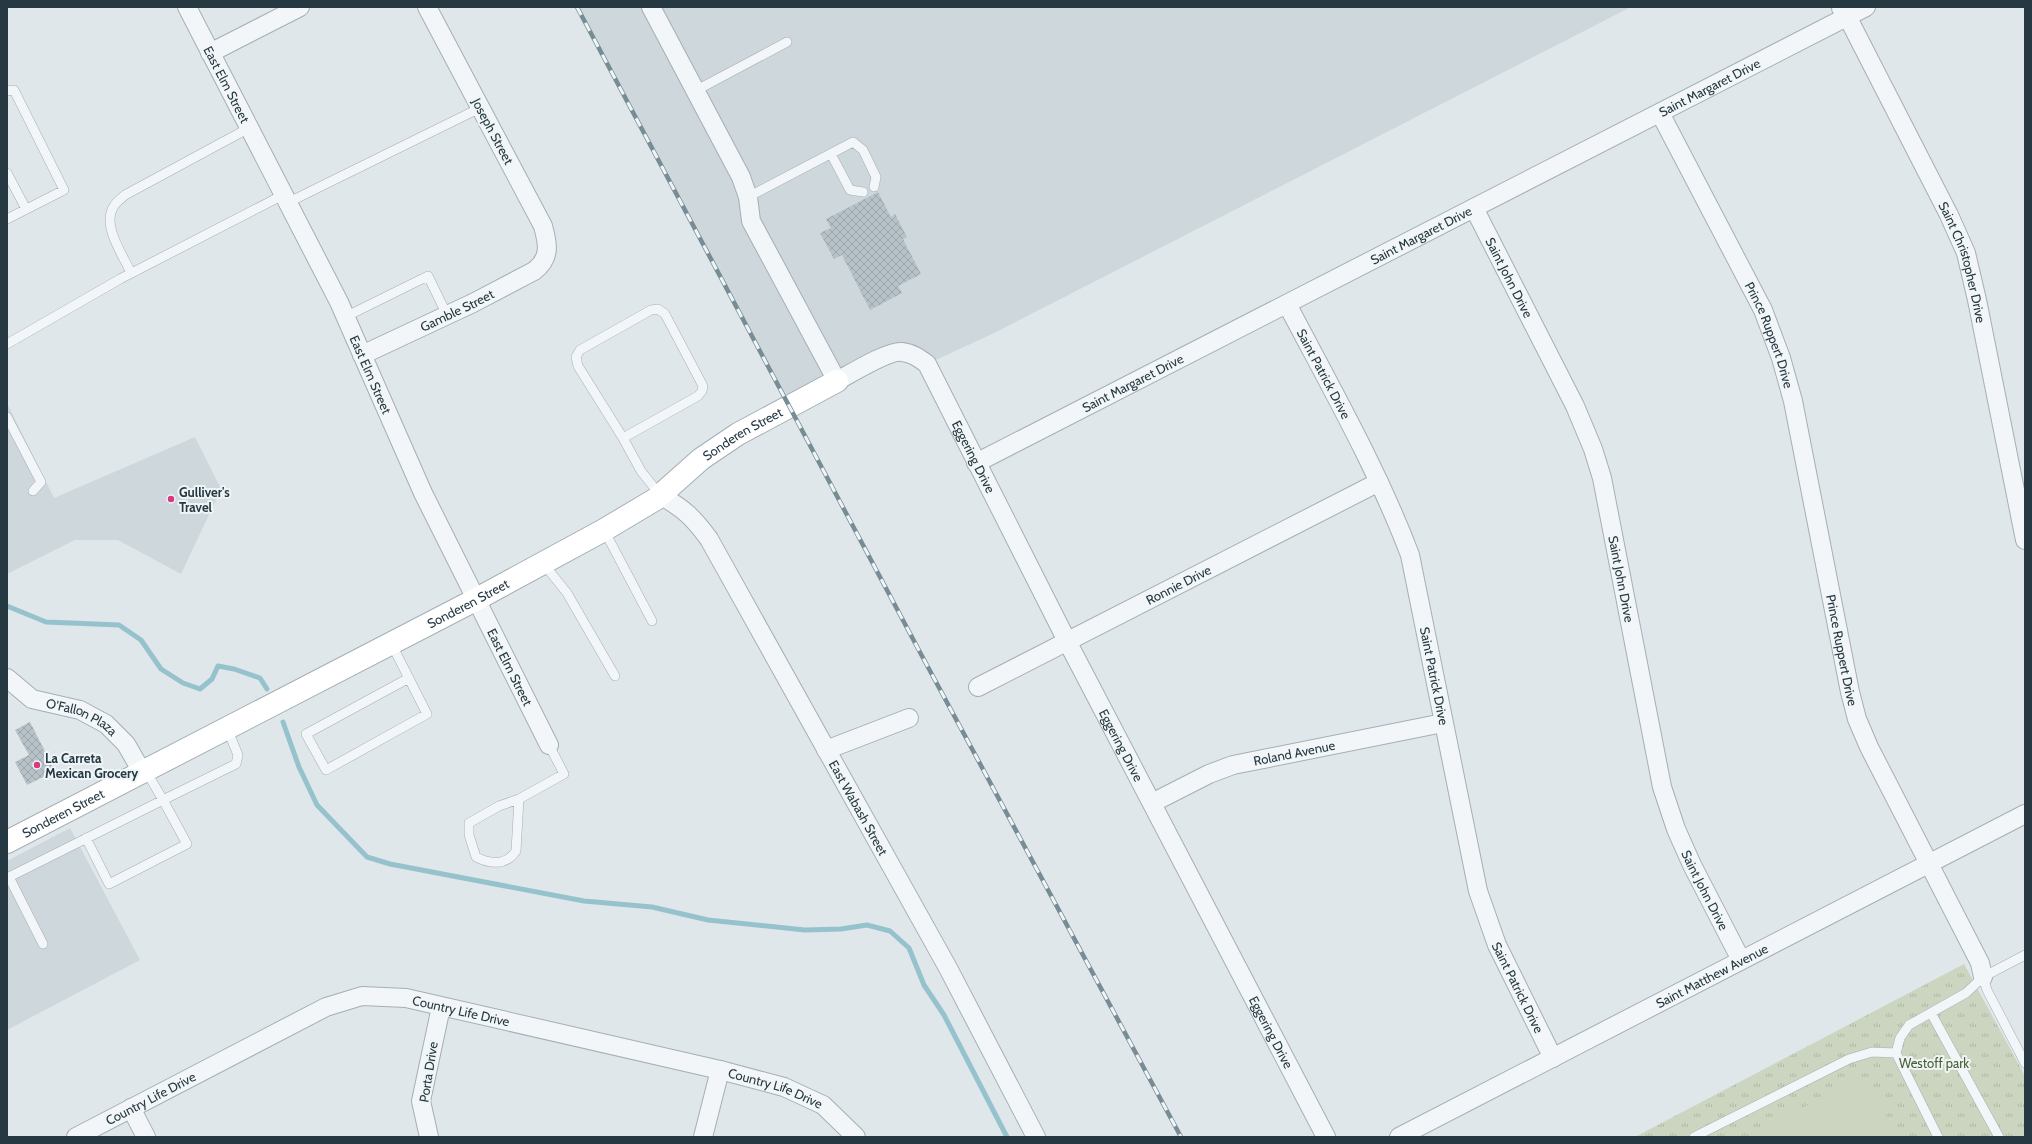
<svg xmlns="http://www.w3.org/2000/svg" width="2032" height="1144" font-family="Cabin,sans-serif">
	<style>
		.built { fill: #cdd7dc }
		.park { fill: url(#park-tufts) }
		.pitch { fill: #cbd5bf }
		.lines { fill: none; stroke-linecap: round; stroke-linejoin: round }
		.stream { stroke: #96c2cd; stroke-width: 5 }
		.building { fill: url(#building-cross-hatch) }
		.lane-casing { stroke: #a4afb5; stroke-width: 10 }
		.street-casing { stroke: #a4afb5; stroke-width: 20 }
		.secondary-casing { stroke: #a4afb5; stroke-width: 24 }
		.lane { stroke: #f2f6f8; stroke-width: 9 }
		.street { stroke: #f2f6f8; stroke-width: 18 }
		.secondary { stroke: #fff; stroke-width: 22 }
		.rail-casing { stroke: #778c95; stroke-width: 4.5 }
		.rail { stroke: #eff5f7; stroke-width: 3; stroke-dasharray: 9; stroke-linecap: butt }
		.poi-dot { fill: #db3883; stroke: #eff5f7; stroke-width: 1.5 }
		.labels { text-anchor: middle; stroke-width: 4; stroke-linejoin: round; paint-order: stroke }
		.street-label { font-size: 13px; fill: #263943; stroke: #eff5f7 }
		.poi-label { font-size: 13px; font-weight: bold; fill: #263943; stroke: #eff5f7; text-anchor: start }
		.park-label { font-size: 13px; fill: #496032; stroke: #eff5f7 }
	</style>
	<defs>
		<pattern id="park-tufts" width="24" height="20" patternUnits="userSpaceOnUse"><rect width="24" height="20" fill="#cbd5bf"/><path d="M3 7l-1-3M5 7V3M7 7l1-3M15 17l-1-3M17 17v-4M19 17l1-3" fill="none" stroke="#aeb8a5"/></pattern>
		<pattern id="building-cross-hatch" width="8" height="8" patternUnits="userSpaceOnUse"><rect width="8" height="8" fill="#b6c2c8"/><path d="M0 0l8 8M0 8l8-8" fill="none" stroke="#9ca7ad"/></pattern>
	</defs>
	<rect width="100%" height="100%" fill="#dfe7ea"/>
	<!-- built -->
	<path class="built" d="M577,7H1631L992,334L927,364L901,351L789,406Z
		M7,403L54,498L195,437L221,489L181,574L118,540H75L7,574Z
		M70,828L140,960L7,1030V861Z"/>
	<!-- park -->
	<path class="park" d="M1964,964L2025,1076V1137H1635Z"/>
	<!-- pitch -->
	<path class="pitch" d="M1851,1082L1877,1093L1895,1137H1748Z"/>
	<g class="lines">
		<!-- stream -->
		<path class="stream" d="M7,606L46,622L119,625L141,640L161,669L183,683L200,689L212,679L218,666L234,669L260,678L267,689
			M283,722L299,767L317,805L367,857L390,864L584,901L652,907L708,920L805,930L841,929L867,925L890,931L909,948L924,985L944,1015L1007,1137"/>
	</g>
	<!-- building -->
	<path class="building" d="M878,192L891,217L895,214L907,237L903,239L921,274L898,286L902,293L870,310L842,255L834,259L820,233L831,228L826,219Z
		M30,722L55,771L27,785L15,762L29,755L15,730Z"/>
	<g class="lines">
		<defs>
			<path id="lane" d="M7,91L14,90L64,190L7,219
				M695,91L787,42
				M831,154L850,190L863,192
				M7,173L26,209
				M748,197L853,142L863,150L876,177L874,187
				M287,203L480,108
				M131,273C123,255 101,225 114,206C116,202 122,198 125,195L249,128
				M345,317L428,276L447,315
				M7,344L120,279L283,195
				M7,417L41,482L33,491
				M623,438L698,396L702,391L703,386L665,314L658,309L651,310L580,350L576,357L578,366L623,438L641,471L660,495
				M604,530L652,621
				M543,563L567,593L615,676
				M391,643L427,714L326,770L306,734L409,678
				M146,771L163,800L236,764L238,755L227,728
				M519,799L499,806L469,823V835L476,857C490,864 506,866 516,851L519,799L564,774L549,745
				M9,877L43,944
				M7,878L163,800L187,844L109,884L86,838
				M1983,977L1987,990L2025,1063
				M1931,1013L1999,1137
				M1694,1137L1849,1059L1872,1052L1896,1053
				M1938,1137L1896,1053L1900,1038L1909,1025L1966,993L1983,977L2025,955"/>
			<g id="street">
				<path id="s1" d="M187,7L339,302L423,493L549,745"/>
				<path id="s2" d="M651,7L741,177L748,197L751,221L837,381C850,374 889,350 902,352C912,353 919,358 927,364L1067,641L1326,1137"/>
				<path id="s3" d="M1841,8L1847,16L1949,215L1966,253L1977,300L2025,540"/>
				<path d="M210,53L300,7"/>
				<path id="s4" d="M1660,113L1763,310L1781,358L1793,401L1850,692L1857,719L1869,747L1980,963L1983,977"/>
				<path id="s5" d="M1474,208L1575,406L1593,449L1602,478L1662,787L1676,829L1692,865L1741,960"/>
				<path id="s6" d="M1287,304C1330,386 1377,468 1410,555L1478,891L1497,945L1553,1058"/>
				<path id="s7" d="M362,355L473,303L534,271C551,258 548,244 543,226L427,7"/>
				<path id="s8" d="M976,463L1866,7"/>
				<path id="s9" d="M660,495C684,509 693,517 709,539L948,968L1036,1137"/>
				<path id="s10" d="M7,678L32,699L80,710L106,724L126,744L142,772"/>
				<path id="s11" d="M978,687L1379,482"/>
				<path d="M826,750L909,718"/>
				<path id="s12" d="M1152,803L1209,774L1233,765L1443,723"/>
				<path d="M131,1108L146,1137"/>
				<path id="s13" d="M76,1137L326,1007L362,996L406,998L720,1070L784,1087L823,1105L856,1137"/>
				<path d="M429,1137L421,1101L441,1007"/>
				<path d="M703,1137L720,1070"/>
				<path id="s14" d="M1399,1137L2025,814"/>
			</g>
			<g id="secondary">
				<path id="s15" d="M7,842L475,600L604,530L656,499L701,459L738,434L837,381"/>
			</g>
		</defs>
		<!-- lane casing -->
		<use href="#lane" class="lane-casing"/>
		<!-- street casing -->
		<use href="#street" class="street-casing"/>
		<!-- secondary casing -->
		<use href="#secondary" class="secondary-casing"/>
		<!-- lane -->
		<use href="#lane" class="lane"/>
		<!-- street -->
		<use href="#street" class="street"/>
		<!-- secondary -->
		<use href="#secondary" class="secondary"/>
		<defs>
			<path id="rail" d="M577,7L922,656L1181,1137"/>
		</defs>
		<!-- rail casing -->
		<use href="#rail" class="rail-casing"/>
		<!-- rail -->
		<use href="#rail" class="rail"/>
	</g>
	<!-- markers -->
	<g class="poi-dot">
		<circle cx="171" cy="499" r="4"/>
		<circle cx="37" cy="765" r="4"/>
	</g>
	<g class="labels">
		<!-- street labels -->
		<g class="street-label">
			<text dy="5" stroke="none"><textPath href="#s1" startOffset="87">East Elm Street</textPath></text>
			<text dy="5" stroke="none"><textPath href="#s8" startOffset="824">Saint Margaret Drive</textPath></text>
			<text transform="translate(493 131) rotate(62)" y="5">Joseph Street</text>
			<text dy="5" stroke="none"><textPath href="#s8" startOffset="500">Saint Margaret Drive</textPath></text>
			<text dy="5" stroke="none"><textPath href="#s3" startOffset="283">Saint Christopher Drive</textPath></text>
			<text dy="5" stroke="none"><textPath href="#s5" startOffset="78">Saint John Drive</textPath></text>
			<text dy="5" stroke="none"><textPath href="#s7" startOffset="105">Gamble Street</textPath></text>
			<text dy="5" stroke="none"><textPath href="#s4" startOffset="248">Prince Ruppert Drive</textPath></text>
			<text dy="5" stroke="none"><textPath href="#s6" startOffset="79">Saint Patrick Drive</textPath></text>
			<text dy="5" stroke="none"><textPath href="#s1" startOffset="411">East Elm Street</textPath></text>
			<text dy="5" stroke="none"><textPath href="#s8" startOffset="176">Saint Margaret Drive</textPath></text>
			<text dy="5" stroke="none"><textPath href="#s15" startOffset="843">Sonderen Street</textPath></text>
			<text dy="5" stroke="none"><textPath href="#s2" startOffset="623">Eggering Drive</textPath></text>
			<text dy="5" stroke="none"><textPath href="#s5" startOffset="402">Saint John Drive</textPath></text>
			<text dy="5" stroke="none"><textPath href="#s11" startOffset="225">Ronnie Drive</textPath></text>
			<text dy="5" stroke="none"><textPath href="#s15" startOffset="519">Sonderen Street</textPath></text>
			<text dy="5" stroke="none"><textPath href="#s4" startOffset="572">Prince Ruppert Drive</textPath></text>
			<text dy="5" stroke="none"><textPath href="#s1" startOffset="735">East Elm Street</textPath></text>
			<text dy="5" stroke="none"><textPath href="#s6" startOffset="403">Saint Patrick Drive</textPath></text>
			<text dy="5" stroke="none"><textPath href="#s10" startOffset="86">O'Fallon Plaza</textPath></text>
			<text dy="5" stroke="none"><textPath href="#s2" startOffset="947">Eggering Drive</textPath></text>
			<text dy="5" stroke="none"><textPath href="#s12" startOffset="152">Roland Avenue</textPath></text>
			<text dy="5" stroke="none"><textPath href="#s9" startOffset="374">East Wabash Street</textPath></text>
			<text dy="5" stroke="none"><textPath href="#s15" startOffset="63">Sonderen Street</textPath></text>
			<text dy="5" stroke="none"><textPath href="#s5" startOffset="726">Saint John Drive</textPath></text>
			<text dy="5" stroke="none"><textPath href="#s14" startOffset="352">Saint Matthew Avenue</textPath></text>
			<text dy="5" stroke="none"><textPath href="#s6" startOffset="727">Saint Patrick Drive</textPath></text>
			<text dy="5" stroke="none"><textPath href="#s13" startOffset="420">Country Life Drive</textPath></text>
			<text dy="5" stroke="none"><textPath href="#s2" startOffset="1271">Eggering Drive</textPath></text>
			<text transform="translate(428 1072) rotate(-81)" y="5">Porta Drive</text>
			<text dy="5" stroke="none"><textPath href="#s13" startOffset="744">Country Life Drive</textPath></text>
			<text dy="5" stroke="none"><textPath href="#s13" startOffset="84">Country Life Drive</textPath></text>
		</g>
		<!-- poi labels -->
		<g class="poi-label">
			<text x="179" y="497">Gulliver's<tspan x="179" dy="15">Travel</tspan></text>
			<text x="45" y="763">La Carreta<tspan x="45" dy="15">Mexican Grocery</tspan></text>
		</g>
		<!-- park labels -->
		<g class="park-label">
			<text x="1934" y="1068">Westoff park</text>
		</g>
	</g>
	<!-- border -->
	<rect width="2032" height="1144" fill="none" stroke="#263943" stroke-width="16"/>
</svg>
